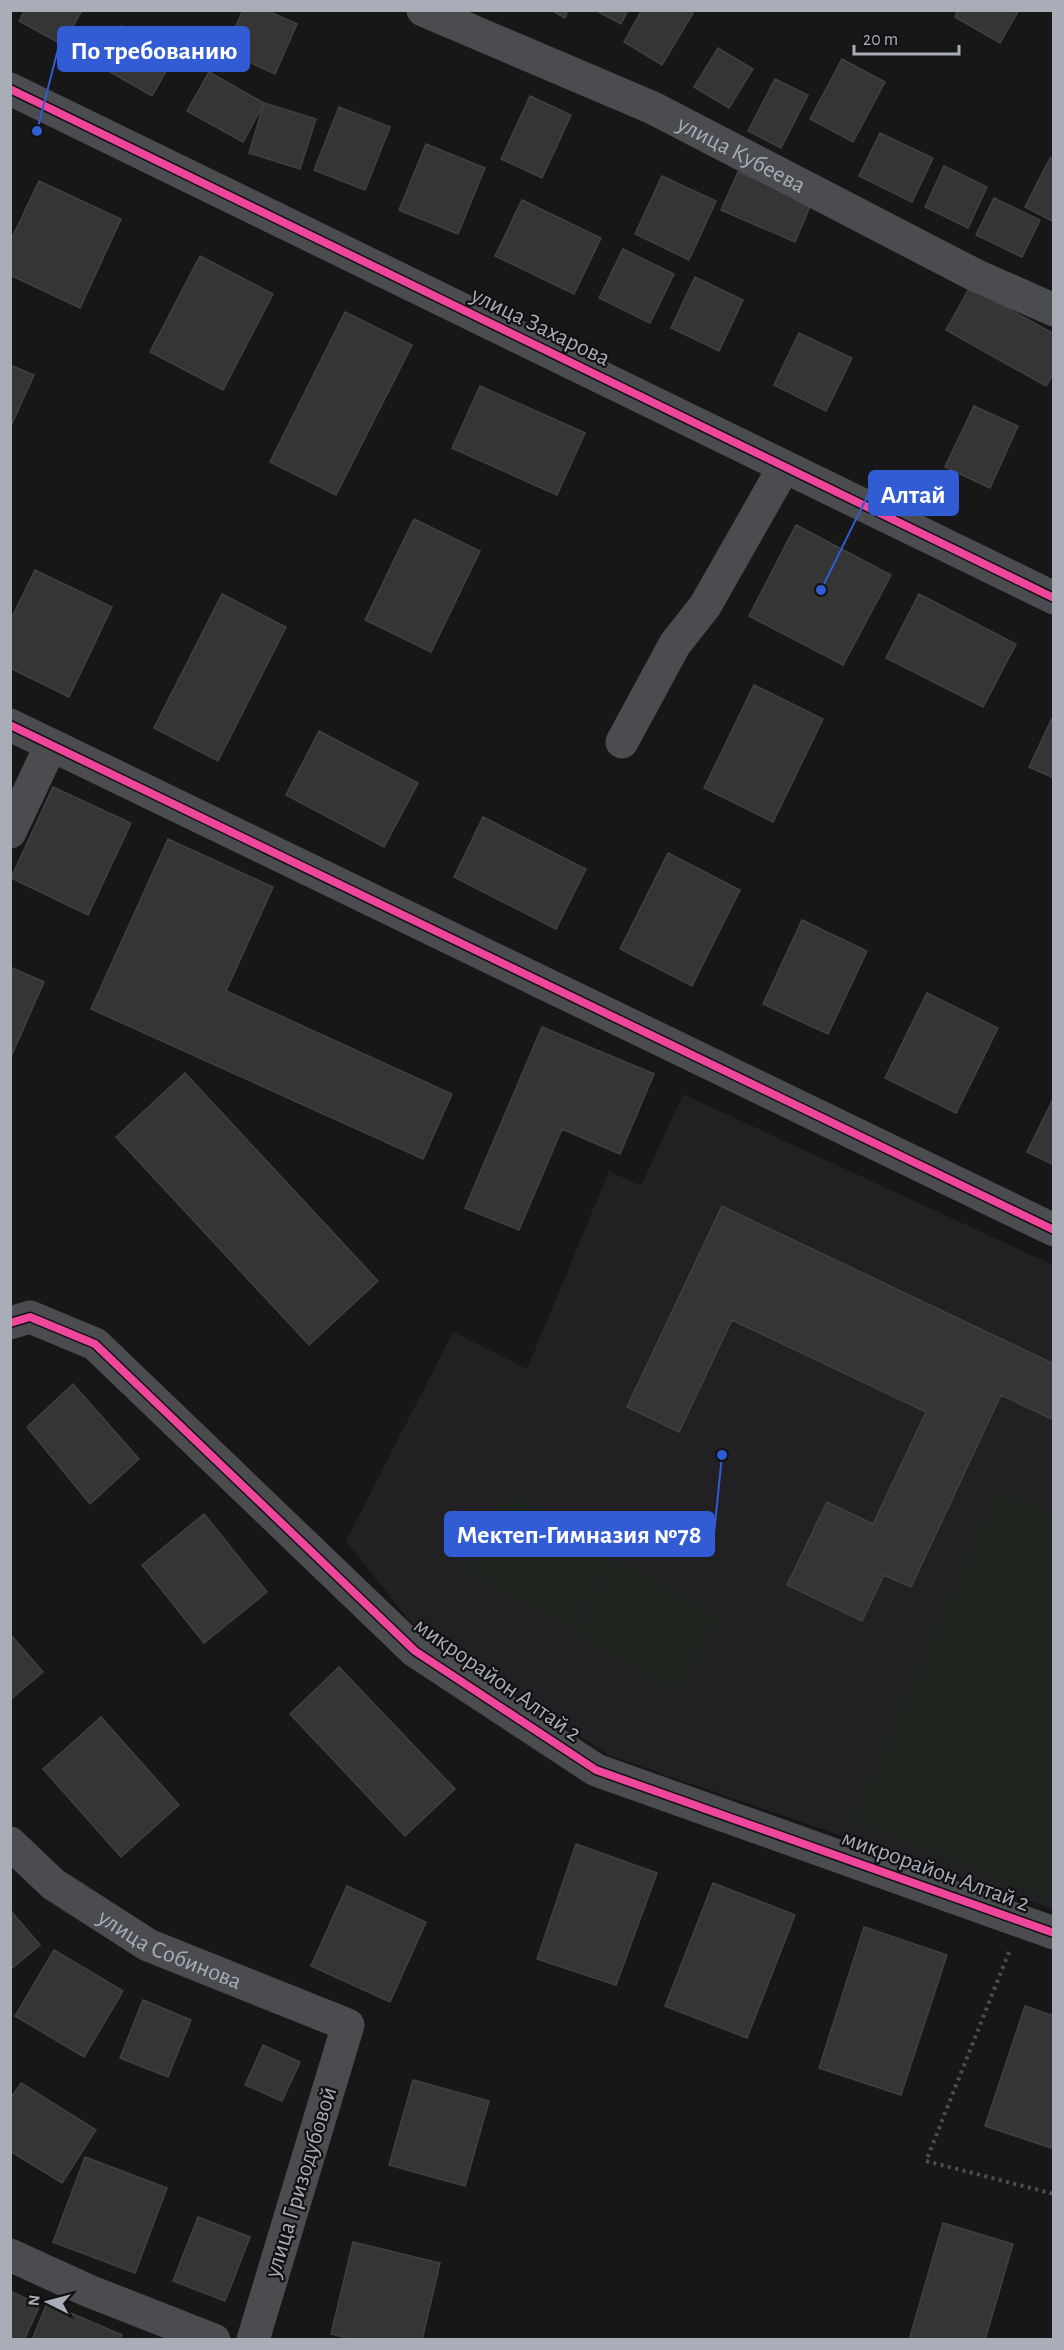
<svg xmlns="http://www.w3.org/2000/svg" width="1064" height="2350" font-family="'Alegreya Sans',sans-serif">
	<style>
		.built { fill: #212123 }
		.green { fill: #1d241e }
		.building { fill: #353536; stroke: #3f4043; stroke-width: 1.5 }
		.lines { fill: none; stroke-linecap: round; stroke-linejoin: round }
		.path { stroke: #4d4e52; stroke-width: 4; stroke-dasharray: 3 4.5; stroke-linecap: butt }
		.minor { stroke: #4b4c50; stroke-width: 33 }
		.cycleway-casing { stroke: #111113; stroke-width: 11 }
		.cycleway { stroke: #ed469a; stroke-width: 8 }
		.labels { text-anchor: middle; stroke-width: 4.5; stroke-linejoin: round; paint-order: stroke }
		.street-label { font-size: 24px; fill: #a8adb8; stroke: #111113 }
		.leader { fill: none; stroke: #325cd3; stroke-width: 2 }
		.callout-dot { fill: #325cd3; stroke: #111113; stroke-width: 2 }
		.callout { fill: #325cd3; stroke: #325cd3; stroke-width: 2 }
		.callout-label { font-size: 26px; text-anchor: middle; font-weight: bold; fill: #fff }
	</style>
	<rect width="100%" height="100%" fill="#171717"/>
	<!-- built -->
	<path class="built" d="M683,1094L1053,1265V1909L611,1756L421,1635L346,1541L453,1332L527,1369L609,1171L641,1186Z"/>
	<!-- green -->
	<path class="green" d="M998,1490L1053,1514V1902L852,1820Z
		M512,1495L615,1554L571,1630L468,1570Z
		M617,1558L720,1618L677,1693L574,1633Z"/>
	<!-- building -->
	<path class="building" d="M25,10H82L63,45L19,21Z
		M243,10H266L297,24L275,74L225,51Z
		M551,10H568L565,18Z
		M595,10H628L621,24Z
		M642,10H689L693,13L662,65L624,42Z
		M958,10H1019L1000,43L955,17Z
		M121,26L174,57L152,96L98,65Z
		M718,48L753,69L729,108L694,87Z
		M842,59L885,82L853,142L810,119Z
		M209,72L264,103L243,142L187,111Z
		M775,79L808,95L781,148L748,131Z
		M530,96L571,115L542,178L501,159Z
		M264,103L316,119L300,169L249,153Z
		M339,107L390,127L365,190L314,170Z
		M880,133L933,158L912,202L859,176Z
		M426,144L485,168L458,234L399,210Z
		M1050,158L1054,159V222L1025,207Z
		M944,166L987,187L968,228L925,207Z
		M738,172L811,204L795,242L721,210Z
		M662,176L716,201L689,260L635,234Z
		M39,181L121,219L80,308L10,275V242Z
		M994,198L1040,220L1022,257L976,235Z
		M522,200L601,238L574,294L495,256Z
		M623,249L674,274L650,323L599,298Z
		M200,256L273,294L223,390L150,352Z
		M695,277L743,300L719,351L671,328Z
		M970,287L1054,334V373L1046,386L946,330Z
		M345,312L412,345L336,495L270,462Z
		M799,333L852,358L826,411L774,385Z
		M10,365L34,375L10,428Z
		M480,386L585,433L557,495L452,448Z
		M974,406L1018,426L990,488L945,467Z
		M414,519L480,551L431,652L365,620Z
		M796,525L891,575L843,665L749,616Z
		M35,570L112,607L69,697L10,668V621Z
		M222,594L286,627L218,761L154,728Z
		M919,594L1016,644L983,707L886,658Z
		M754,685L823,719L773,822L704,788Z
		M1054,714V778L1029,767Z
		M319,731L418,783L384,847L286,795Z
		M53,787L131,823L88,915L11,878Z
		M483,817L586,869L556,929L454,877Z
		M168,839L273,887L226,991L452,1094L423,1159L91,1009Z
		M668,853L740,890L692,986L620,949Z
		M802,920L867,951L828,1034L763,1004Z
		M10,967L44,982L10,1059Z
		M927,993L998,1028L956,1113L885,1078Z
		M542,1027L654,1074L620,1154L562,1129L519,1230L465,1208Z
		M185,1073L378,1281L309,1345L116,1137Z
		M1054,1097V1165L1027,1152Z
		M722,1206L1054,1364V1420L1001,1395L911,1587L884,1575L862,1621L787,1585L827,1502L873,1524L926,1412L732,1320L679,1432L627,1407Z
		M73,1384L139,1459L90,1504L27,1427Z
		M204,1514L267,1592L204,1643L142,1565Z
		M10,1634L43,1672L10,1700Z
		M339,1667L455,1789L405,1836L290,1714Z
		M101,1717L179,1805L121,1857L43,1769Z
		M576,1844L657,1873L616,1985L537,1959Z
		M713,1883L795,1915L747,2038L665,2006Z
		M347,1886L426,1922L390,2002L311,1966Z
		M10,1910L40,1945L10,1970Z
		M864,1927L947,1955L901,2095L819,2068Z
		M54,1950L123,1991L84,2057L15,2016Z
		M143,2000L191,2020L168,2077L120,2058Z
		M1025,2006L1054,2016V2149L985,2126Z
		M263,2045L300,2062L282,2101L245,2085Z
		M413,2080L489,2101L465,2186L389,2165Z
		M21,2083L96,2130L62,2183L10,2151V2099Z
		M85,2157L167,2188L135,2273L53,2242Z
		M198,2217L250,2237L225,2301L173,2281Z
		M943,2223L1013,2244L985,2340H909Z
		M353,2242L440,2263L422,2340H355L331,2334Z
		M10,2291L40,2305L24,2340H10Z
		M47,2303L122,2335L120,2340H32Z"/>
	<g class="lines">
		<!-- path -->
		<path class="path" d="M1009,1952L926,2161L1054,2194"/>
		<!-- minor -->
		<g class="minor">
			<path id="s1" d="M423,10L653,108L975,275L1054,310"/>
			<path d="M10,89L1054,598"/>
			<path d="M10,725L1054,1230"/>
			<path d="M622,742L675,644L705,606L784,467"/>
			<path d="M10,832L51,745"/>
			<path d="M10,1323L30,1317L95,1344L415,1651L596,1770L1054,1933"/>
			<path id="s2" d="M10,1843L53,1884L148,1945L348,2025L253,2340"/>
			<path d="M10,2255L89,2291L214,2340"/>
		</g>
		<defs>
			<path id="cycleway" d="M10,89L1054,598
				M10,725L1054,1230
				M10,1323L30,1317L95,1344L415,1651L596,1770L1054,1933"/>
		</defs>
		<!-- cycleway casing -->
		<use href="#cycleway" class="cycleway-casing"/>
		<!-- cycleway -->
		<use href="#cycleway" class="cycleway"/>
	</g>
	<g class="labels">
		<!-- street labels -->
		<g class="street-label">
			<text dy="8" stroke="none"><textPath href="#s1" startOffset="350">улица Кубеева</textPath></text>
			<text transform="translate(541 326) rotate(26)" y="8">улица Захарова</text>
			<text transform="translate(498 1679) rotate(35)" y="8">микрорайон Алтай 2</text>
			<text transform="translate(936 1870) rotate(20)" y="8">микрорайон Алтай 2</text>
			<text dy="8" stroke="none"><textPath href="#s2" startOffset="194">улица Собинова</textPath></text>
			<text transform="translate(300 2182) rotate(-73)" y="8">улица Гризодубовой</text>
		</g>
	</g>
	<!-- callouts -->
	<path class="leader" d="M37 131L58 49M821 590L869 493M722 1455L714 1534"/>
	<g class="callout-dot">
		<circle cx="37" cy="131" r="6"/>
		<circle cx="821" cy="590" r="6"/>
		<circle cx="722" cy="1455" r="6"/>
	</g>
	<g class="callout">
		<rect x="58" y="27" width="191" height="44" rx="6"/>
		<rect x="869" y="471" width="89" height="44" rx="6"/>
		<rect x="445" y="1512" width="269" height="44" rx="6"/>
	</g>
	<g class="callout-label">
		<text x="154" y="59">По требованию</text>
		<text x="913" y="503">Алтай</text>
		<text x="579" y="1543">Мектеп-Гимназия №78</text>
	</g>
	<!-- border -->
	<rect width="1064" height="2350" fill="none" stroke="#a8adb8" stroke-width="24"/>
	<!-- north arrow -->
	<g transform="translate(48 2302) rotate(276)" stroke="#111113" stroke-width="4.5" paint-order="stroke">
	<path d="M0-4.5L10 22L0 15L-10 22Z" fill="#a8adb8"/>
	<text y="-9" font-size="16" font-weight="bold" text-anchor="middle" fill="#a8adb8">N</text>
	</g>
	<!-- scale -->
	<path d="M854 45v9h105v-9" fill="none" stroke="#a8adb8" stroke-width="3"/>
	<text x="863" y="45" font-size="18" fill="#a8adb8" stroke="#111113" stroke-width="4.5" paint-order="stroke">20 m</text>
</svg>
